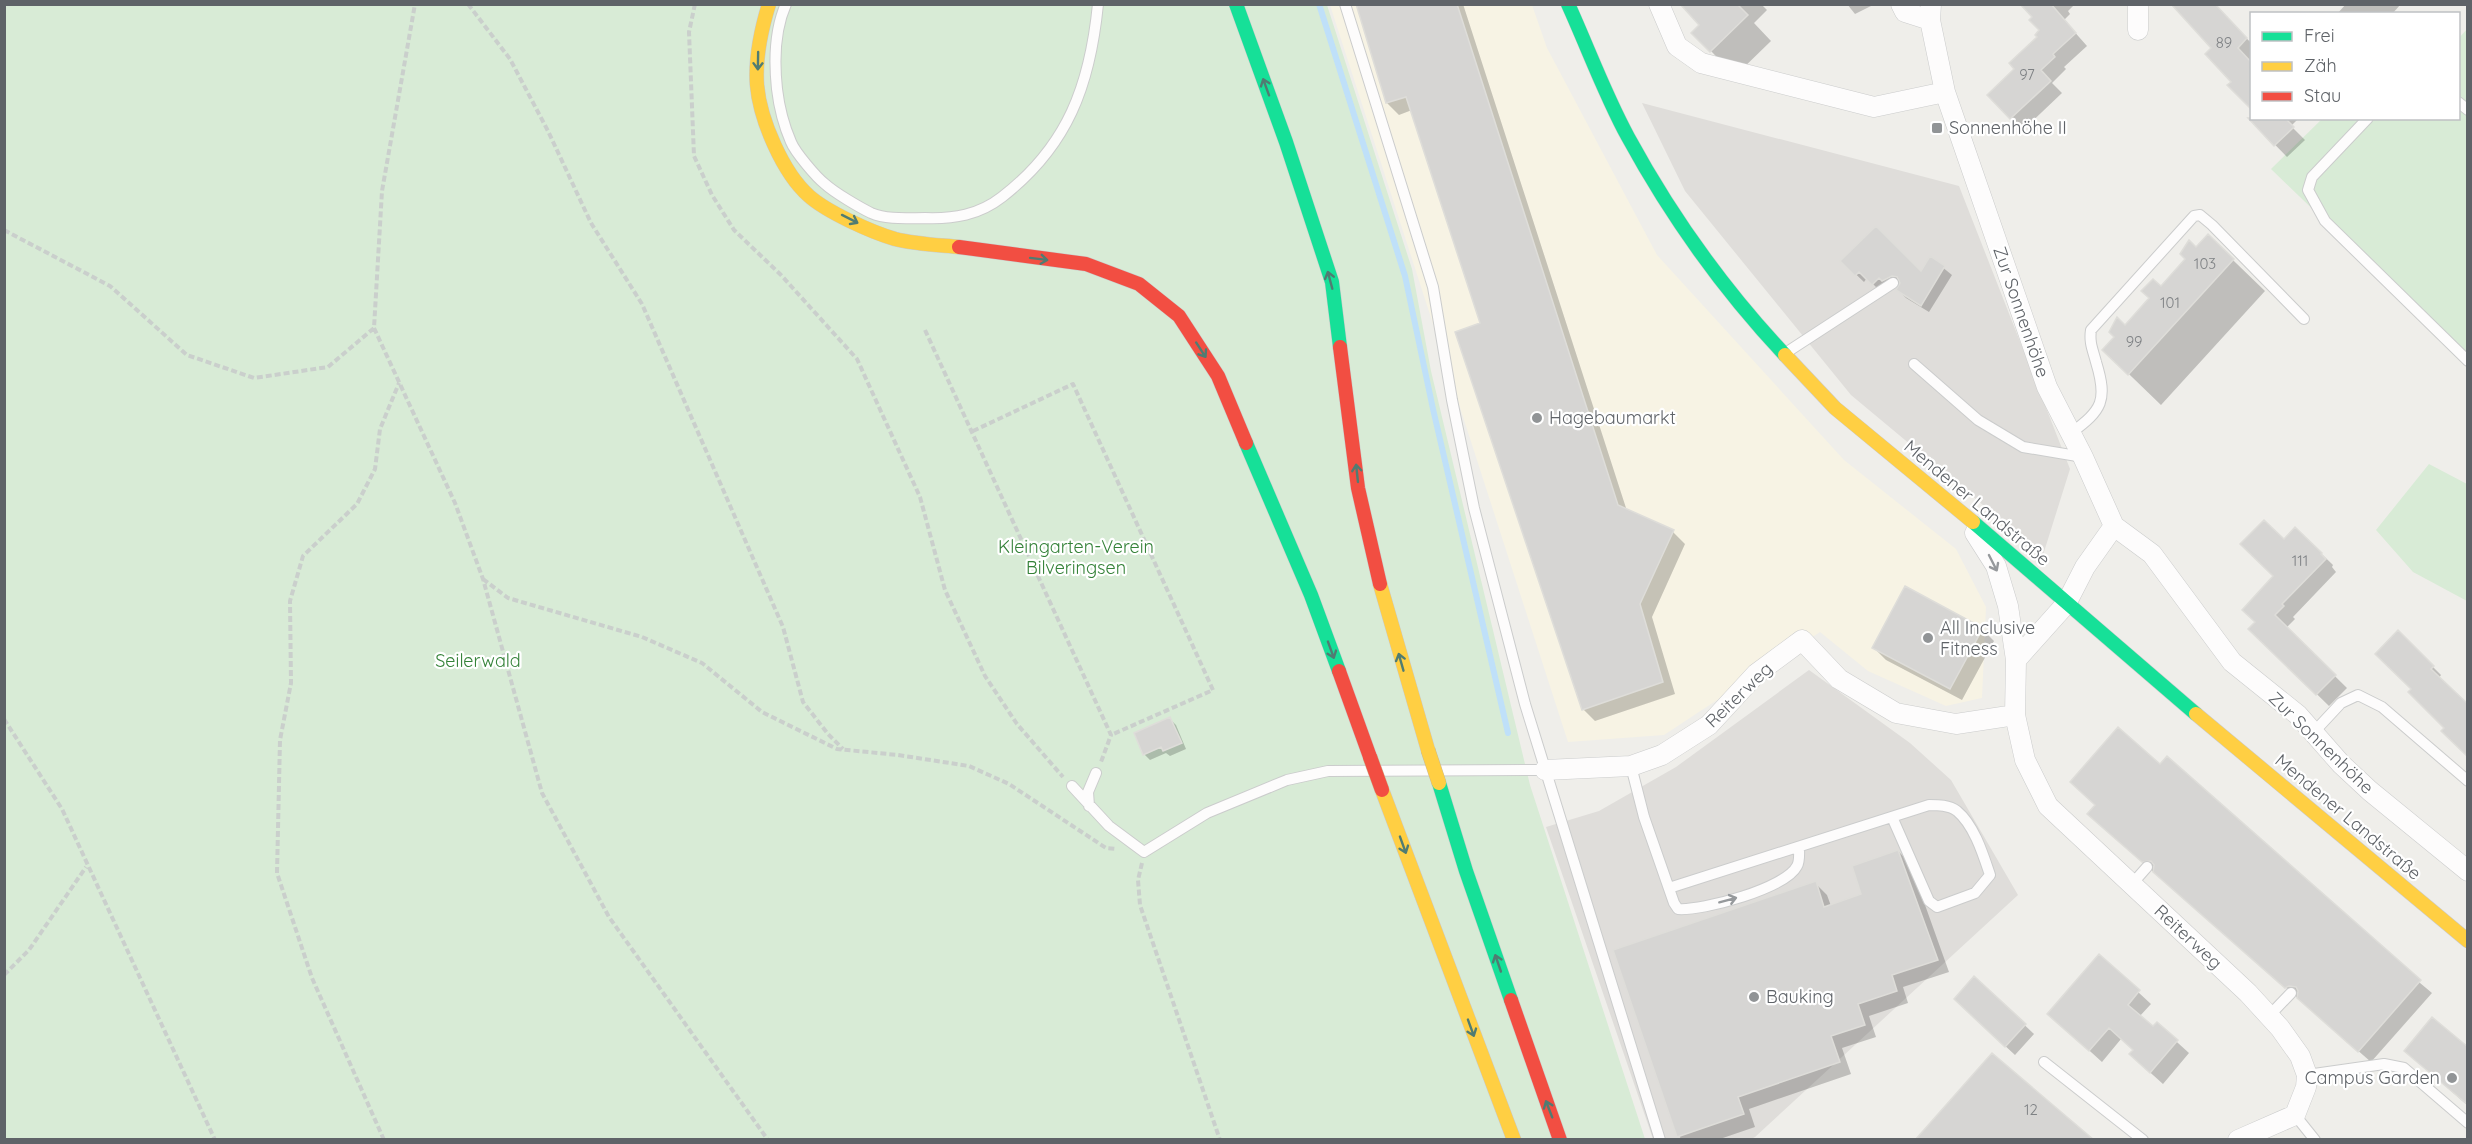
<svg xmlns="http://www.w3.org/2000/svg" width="2472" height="1144" font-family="Quicksand,sans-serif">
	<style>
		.commercial { fill: #f7f3e4 }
		.industrial { fill: #dfddda }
		.green { fill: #d8ebd6 }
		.shadow { fill: #0003 }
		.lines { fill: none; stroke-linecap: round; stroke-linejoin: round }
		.stream { stroke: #bfe0f9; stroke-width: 6 }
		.building { fill: #d6d5d3; stroke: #deddd9; stroke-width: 1.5 }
		.lane-casing { stroke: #cbcccc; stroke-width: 12 }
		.street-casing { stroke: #cbcccc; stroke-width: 21 }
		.fast-casing { stroke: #cacacb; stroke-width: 15 }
		.slow-casing { stroke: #cacacb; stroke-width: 15 }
		.jam-casing { stroke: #cacacb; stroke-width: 15 }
		.path { stroke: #cacfcc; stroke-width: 4; stroke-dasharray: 6 3; stroke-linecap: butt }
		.lane { stroke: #fdfcfc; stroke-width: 10 }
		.street { stroke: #fdfcfc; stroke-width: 20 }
		.fast { stroke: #16e098; stroke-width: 14 }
		.slow { stroke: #ffcf43; stroke-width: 14 }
		.jam { stroke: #f24e42; stroke-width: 14 }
		.slow-bridge-casing { stroke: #c8b996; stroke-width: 15; stroke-linecap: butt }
		.jam-bridge-casing { stroke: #c8b996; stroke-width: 15; stroke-linecap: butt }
		.slow-bridge { stroke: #ffcf43; stroke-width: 14 }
		.jam-bridge { stroke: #f24e42; stroke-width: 14 }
		.oneway { stroke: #507c72 }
		.oneway2 { stroke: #96999c }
		.poi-dot { fill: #919496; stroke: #fff; stroke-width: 2 }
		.labels { text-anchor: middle; stroke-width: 4.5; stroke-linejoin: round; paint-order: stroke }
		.number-label { font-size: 15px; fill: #7e8184 }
		.poi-label { font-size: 18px; fill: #5f6368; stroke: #fff; text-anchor: start }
		.street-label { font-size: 18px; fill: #5f6368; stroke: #fff }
		.park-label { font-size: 18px; fill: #348238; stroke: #fff }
	</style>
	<rect width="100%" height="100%" fill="#efeeea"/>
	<!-- commercial -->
	<path class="commercial" d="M1330,5H1532L1547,48L1657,255L1844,460L1956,549L1986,607L1982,698L1946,706L1868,671L1820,632L1664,735L1568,742Z"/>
	<!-- industrial -->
	<path class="industrial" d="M1642,103L1959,186L2070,469L2043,555L1851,395L1685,191Z
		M1809,670L1910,743L1951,780L2018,895L1755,1137L1749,1140L1653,1139L1546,827L1599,811L1676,767Z"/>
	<!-- green -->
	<path class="green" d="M5,5H1327L1412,269L1431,371L1530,785L1645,1139L5,1140Z
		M2467,29V358L2271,169L2322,119L2458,118L2459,38Z
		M2429,464L2467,484V601L2413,572L2376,530Z"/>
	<!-- shadow -->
	<path class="shadow" d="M1358,4H1463L1627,511L1673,532L1685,544L1652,617L1675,694L1595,721L1583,709L1482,324L1412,110L1399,115L1387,103Z
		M1682,4H1761L1767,10L1754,23L1771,41L1735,76L1711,51L1701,25Z
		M1847,4H1875L1855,14Z
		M2023,4H2075L2068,11L2070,14L2064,20L2087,46L2064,67L2066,69L2052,83L2062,93L2023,130L2011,118L2017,69L2039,37L2041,30Z
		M2214,4L2252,44V58L2234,82L2213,48Z
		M2346,4H2401L2392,14H2337Z
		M2252,117L2299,118L2291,126L2305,140L2287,157L2250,119Z
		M2208,236L2265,291L2161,405L2104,350Z
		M1931,258L1952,275L1929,312L1906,298L1898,290L1903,281L1881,292L1867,278L1864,282L1842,261L1921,274Z
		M2296,529L2333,565L2332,567L2336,572L2293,617L2295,619L2286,628L2347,688L2329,706L2250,629L2257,622L2275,576L2284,541Z
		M1982,629L1994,641L1962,700L1886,660L1874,648Z
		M2398,632L2441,675L2439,678L2446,728L2413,689Z
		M1170,719L1176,725L1186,749L1170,756L1166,753L1150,760L1144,754Z
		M2161,766L2432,993L2371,1062L2101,826Z
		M1898,851L1910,863L1949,972L1903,987L1908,1003L1869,1016L1876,1037L1842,1048L1851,1074L1749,1109L1755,1127L1717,1140H1682L1679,1136L1615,951L1815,883L1827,895L1831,906L1863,895Z
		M2099,956L2151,1004L2139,1017L2153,1028L2157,1024L2189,1053L2163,1084L2143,1066L2134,1050L2121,1039L2102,1062L2049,1014Z
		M1975,978L2034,1034L2015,1055L1964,1008Z
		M2468,1049V1106L2406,1051Z"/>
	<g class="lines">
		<!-- stream -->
		<path class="stream" d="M1319,4L1405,276L1433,409L1508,733"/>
	</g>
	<!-- building -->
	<path class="building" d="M1356,4H1457L1618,505L1674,530L1640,604L1663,682L1582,710L1455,332L1480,323L1406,97L1386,103Z
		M1680,4H1737L1748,15L1710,52L1691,33L1699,25Z
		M2020,4H2051L2076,33L2053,54L2055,57L2041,70L2051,81L2010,119L1987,95L2014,69L2009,63L2037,37L2035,35L2039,30L2029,20L2032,17Z
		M2171,4H2215L2247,38L2238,48L2252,63V110L2227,85L2231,82L2205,54L2211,48Z
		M2248,118H2285L2294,127L2274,146Z
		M1876,226L1921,271L1930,256L1945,266L1921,306L1896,290L1900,283L1897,277L1892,276L1882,281L1879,278L1872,285L1859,272L1855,276L1840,261Z
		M2208,234L2234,259L2128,375L2102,350L2114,337L2109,332L2117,317L2125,325L2149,298L2141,291L2153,279L2161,286L2185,259L2180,254L2189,240L2196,247Z
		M2264,520L2284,539L2295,527L2322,553L2321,554L2326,559L2282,604L2284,606L2275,615L2336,675L2316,695L2248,629L2255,622L2242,610L2273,576L2240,544Z
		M1905,586L1983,628L1950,689L1872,648Z
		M2398,630L2434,666L2431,669L2468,704V757L2441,731L2444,728L2408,692L2411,689L2375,654Z
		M1170,717L1182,743L1163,751L1161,747L1143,755L1134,733Z
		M2118,727L2160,764L2167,756L2421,980L2358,1052L2297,998L2298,991L2296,987L2289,986L2285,988L2153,872L2154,865L2151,861L2142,862L2087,814L2095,805L2070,782Z
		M1898,850L1938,960L1892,975L1897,991L1858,1004L1865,1025L1831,1036L1840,1062L1738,1097L1744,1114L1677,1137L1613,950L1816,881L1824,907L1861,894L1852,866Z
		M2099,954L2140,990L2128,1005L2153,1026L2157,1022L2178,1040L2150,1073L2129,1054L2133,1050L2109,1028L2089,1051L2047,1014Z
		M1974,976L2026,1024L2005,1047L1954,999Z
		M2432,1017L2468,1047V1105L2404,1051Z
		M1992,1053L2094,1140H1915Z"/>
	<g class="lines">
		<defs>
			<path id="lane" d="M786,4C774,31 774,61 777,89C779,106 784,126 791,142C795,152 816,177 825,184C835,193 859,207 871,213C887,220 908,218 925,218C954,219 979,215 1002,197C1068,146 1090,85 1098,4
				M1345,4L1433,287L1452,400L1474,508L1525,704L1660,1140
				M2458,102L2468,110
				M2368,118L2312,177L2308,190L2325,221L2468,361
				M1784,354L1893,283
				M1914,364L1978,420L2023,447L2083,457
				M2071,433C2102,410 2108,401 2096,362C2093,350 2089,343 2091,330L2194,216L2200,215L2212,225L2304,319
				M2314,732L2341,703L2358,695L2382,707L2468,781
				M1631,766L1644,817L1674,903L1678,909C1703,911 1786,888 1797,866C1800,861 1799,853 1799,847
				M1072,786L1109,826L1144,852L1207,813L1287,780L1328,771L1545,770
				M1089,806L1088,792L1096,773
				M2132,884L2147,867
				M1669,888L1929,805C1938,805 1949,805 1957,811C1974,825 1983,854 1990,875L1975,893L1937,907L1929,901L1892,817
				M2269,1016L2291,993
				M2044,1062L2143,1140
				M2307,1075L2384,1064L2404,1068L2468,1123
				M2295,1115L2315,1140"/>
			<path id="street" d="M1659,4L1677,46L1701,63L1874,107L1945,92
				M1901,4L1905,12L1930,20
				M1931,4L1930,20L1945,92L2047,387L2083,457L2114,526L2152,554L2232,662L2298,715L2341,764L2370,791L2468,871
				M2138,4V30
				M1975,533L1996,566L2008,606L2016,660L2015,715L2025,760L2048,806L2248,993L2280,1028L2300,1056L2307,1075L2306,1087L2295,1115L2238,1140
				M2016,660L2066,604L2085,567L2114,526
				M1545,770L1631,766L1662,755L1709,725L1756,674L1802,640L1839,679L1896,713L1956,724L2015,715"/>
			<path id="fast" d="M1236,4L1286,142L1332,282L1340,347
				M1568,4C1588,48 1605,95 1628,137C1671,216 1723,289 1785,355
				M1246,443L1311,595L1339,671
				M1973,522L2196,714
				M1439,783L1466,871L1511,1000"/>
			<path id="slow" d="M769,4C761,30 755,57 757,85C760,120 783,173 809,196C827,212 871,232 895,239C915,244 938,245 959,247
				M1785,355L1835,408L1973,522
				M1380,584L1428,750
				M2196,714L2468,941
				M1382,790L1514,1140"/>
			<path id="jam" d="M959,247L1086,264L1139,284L1179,316L1218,376L1246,443
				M1340,347L1358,488L1380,584
				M1339,671L1370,757
				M1511,1000L1560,1140"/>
		</defs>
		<!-- lane casing -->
		<use href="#lane" class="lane-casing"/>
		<!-- street casing -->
		<use href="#street" class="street-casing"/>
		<!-- fast casing -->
		<use href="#fast" class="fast-casing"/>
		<!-- slow casing -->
		<use href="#slow" class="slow-casing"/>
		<!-- jam casing -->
		<use href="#jam" class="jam-casing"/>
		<!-- path -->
		<path class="path" d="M468,4L510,59L548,131L591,223L642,304L783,627L803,702L828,734L843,749
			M695,4L689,32L694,156L712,195L734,230L781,275L857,359L920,497L945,590L985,676L1017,724L1063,777
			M4,230L110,286L187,355L254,378L328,367L374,328L382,191L415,4
			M374,328L455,503L483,579L542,793L609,917L768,1140
			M925,330L1111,735L1101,762
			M973,431L1073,384L1213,690L1111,735
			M483,579L508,598L642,637L702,663L762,712L837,749L898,755L969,766L1009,784L1106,848L1116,849
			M4,719L62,809L215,1140
			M1142,863L1138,880L1140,905L1220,1140
			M4,975L29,950L86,867
			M384,1140L312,978L277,873L280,740L291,683L290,601L303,556L357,504L375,469L380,429L399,383"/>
		<!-- lane -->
		<use href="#lane" class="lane"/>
		<!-- street -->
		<use href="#street" class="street"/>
		<!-- fast -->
		<use href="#fast" class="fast"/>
		<!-- slow -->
		<use href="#slow" class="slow"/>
		<!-- jam -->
		<use href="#jam" class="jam"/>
		<defs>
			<path id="slow-bridge" d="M1428,750L1439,783"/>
			<path id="jam-bridge" d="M1370,757L1382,790"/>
		</defs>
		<!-- slow-bridge casing -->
		<use href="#slow-bridge" class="slow-bridge-casing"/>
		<!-- jam-bridge casing -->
		<use href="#jam-bridge" class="jam-bridge-casing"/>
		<!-- slow-bridge -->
		<use href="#slow-bridge" class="slow-bridge"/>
		<!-- jam-bridge -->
		<use href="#jam-bridge" class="jam-bridge"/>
	</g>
	<!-- one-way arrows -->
	<defs><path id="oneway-shaft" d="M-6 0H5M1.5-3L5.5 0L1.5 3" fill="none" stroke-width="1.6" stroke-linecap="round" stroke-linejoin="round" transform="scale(1.5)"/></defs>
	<g class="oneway">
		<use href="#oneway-shaft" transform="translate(758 61) rotate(91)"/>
		<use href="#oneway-shaft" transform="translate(1266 87) rotate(-110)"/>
		<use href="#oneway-shaft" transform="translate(850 219) rotate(27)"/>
		<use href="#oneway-shaft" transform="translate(1039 259) rotate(7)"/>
		<use href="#oneway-shaft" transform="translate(1330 280) rotate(-105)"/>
		<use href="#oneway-shaft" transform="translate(1201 350) rotate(57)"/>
		<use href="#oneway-shaft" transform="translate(1357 473) rotate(-96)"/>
		<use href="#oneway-shaft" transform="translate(1331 650) rotate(70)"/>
		<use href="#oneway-shaft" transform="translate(1401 662) rotate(-106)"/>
		<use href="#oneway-shaft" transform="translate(1403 845) rotate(70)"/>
		<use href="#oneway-shaft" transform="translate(1498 963) rotate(-109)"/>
		<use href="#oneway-shaft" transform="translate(1471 1028) rotate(70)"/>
		<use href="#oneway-shaft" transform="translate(1549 1109) rotate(-111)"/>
	</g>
	<g class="oneway2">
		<use href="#oneway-shaft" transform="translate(1993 563) rotate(63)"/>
		<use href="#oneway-shaft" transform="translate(1728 900) rotate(-15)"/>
	</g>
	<!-- markers -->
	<g class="poi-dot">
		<rect x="1931" y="122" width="12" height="12" rx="3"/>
		<circle cx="1537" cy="418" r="6"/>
		<circle cx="1928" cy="638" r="6"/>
		<circle cx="1754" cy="997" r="6"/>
		<circle cx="2452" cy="1078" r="6"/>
	</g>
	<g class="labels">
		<!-- number labels -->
		<g class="number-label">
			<text x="2224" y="48">89</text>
			<text x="2027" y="80">97</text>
			<text x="2205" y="269">103</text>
			<text x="2170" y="308">101</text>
			<text x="2134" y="347">99</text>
			<text x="2300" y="566">111</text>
			<text x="2031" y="1115">12</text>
		</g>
		<!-- poi labels -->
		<g class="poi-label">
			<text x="1949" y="134">Sonnenhöhe II</text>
			<text x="1549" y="424">Hagebaumarkt</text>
			<text x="1940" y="634">All Inclusive<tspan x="1940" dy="21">Fitness</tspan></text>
			<text x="1766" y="1003">Bauking</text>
			<text x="2440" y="1084" text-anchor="end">Campus Garden</text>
		</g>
		<!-- street labels -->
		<g class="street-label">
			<text transform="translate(2021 312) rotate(71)" y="6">Zur Sonnenhöhe</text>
			<text transform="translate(1977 503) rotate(40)" y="6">Mendener Landstraße</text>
			<text transform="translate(1739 695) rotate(-44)" y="6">Reiterweg</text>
			<text transform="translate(2321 743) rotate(44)" y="6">Zur Sonnenhöhe</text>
			<text transform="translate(2348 817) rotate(40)" y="6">Mendener Landstraße</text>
			<text transform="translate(2188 937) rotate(43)" y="6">Reiterweg</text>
		</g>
		<!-- park labels -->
		<g class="park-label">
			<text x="1076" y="553">Kleingarten-Verein<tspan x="1076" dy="21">Bilveringsen</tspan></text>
			<text x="478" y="667">Seilerwald</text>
		</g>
	</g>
	<!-- border -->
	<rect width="2472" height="1144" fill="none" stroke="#5f6368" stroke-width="12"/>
	<!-- legend -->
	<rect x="2250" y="12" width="210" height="108" fill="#ffffff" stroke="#bfc1c3" stroke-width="1.5"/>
	<rect x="2262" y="32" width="30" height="9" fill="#16e098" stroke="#bfc1c3" stroke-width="1.5"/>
	<text x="2304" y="42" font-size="18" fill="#5f6368">Frei</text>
	<rect x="2262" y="62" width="30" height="9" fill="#ffcf43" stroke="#bfc1c3" stroke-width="1.5"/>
	<text x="2304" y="72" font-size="18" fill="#5f6368">Zäh</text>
	<rect x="2262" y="92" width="30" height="9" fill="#f24e42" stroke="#bfc1c3" stroke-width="1.5"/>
	<text x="2304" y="102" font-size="18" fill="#5f6368">Stau</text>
</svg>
